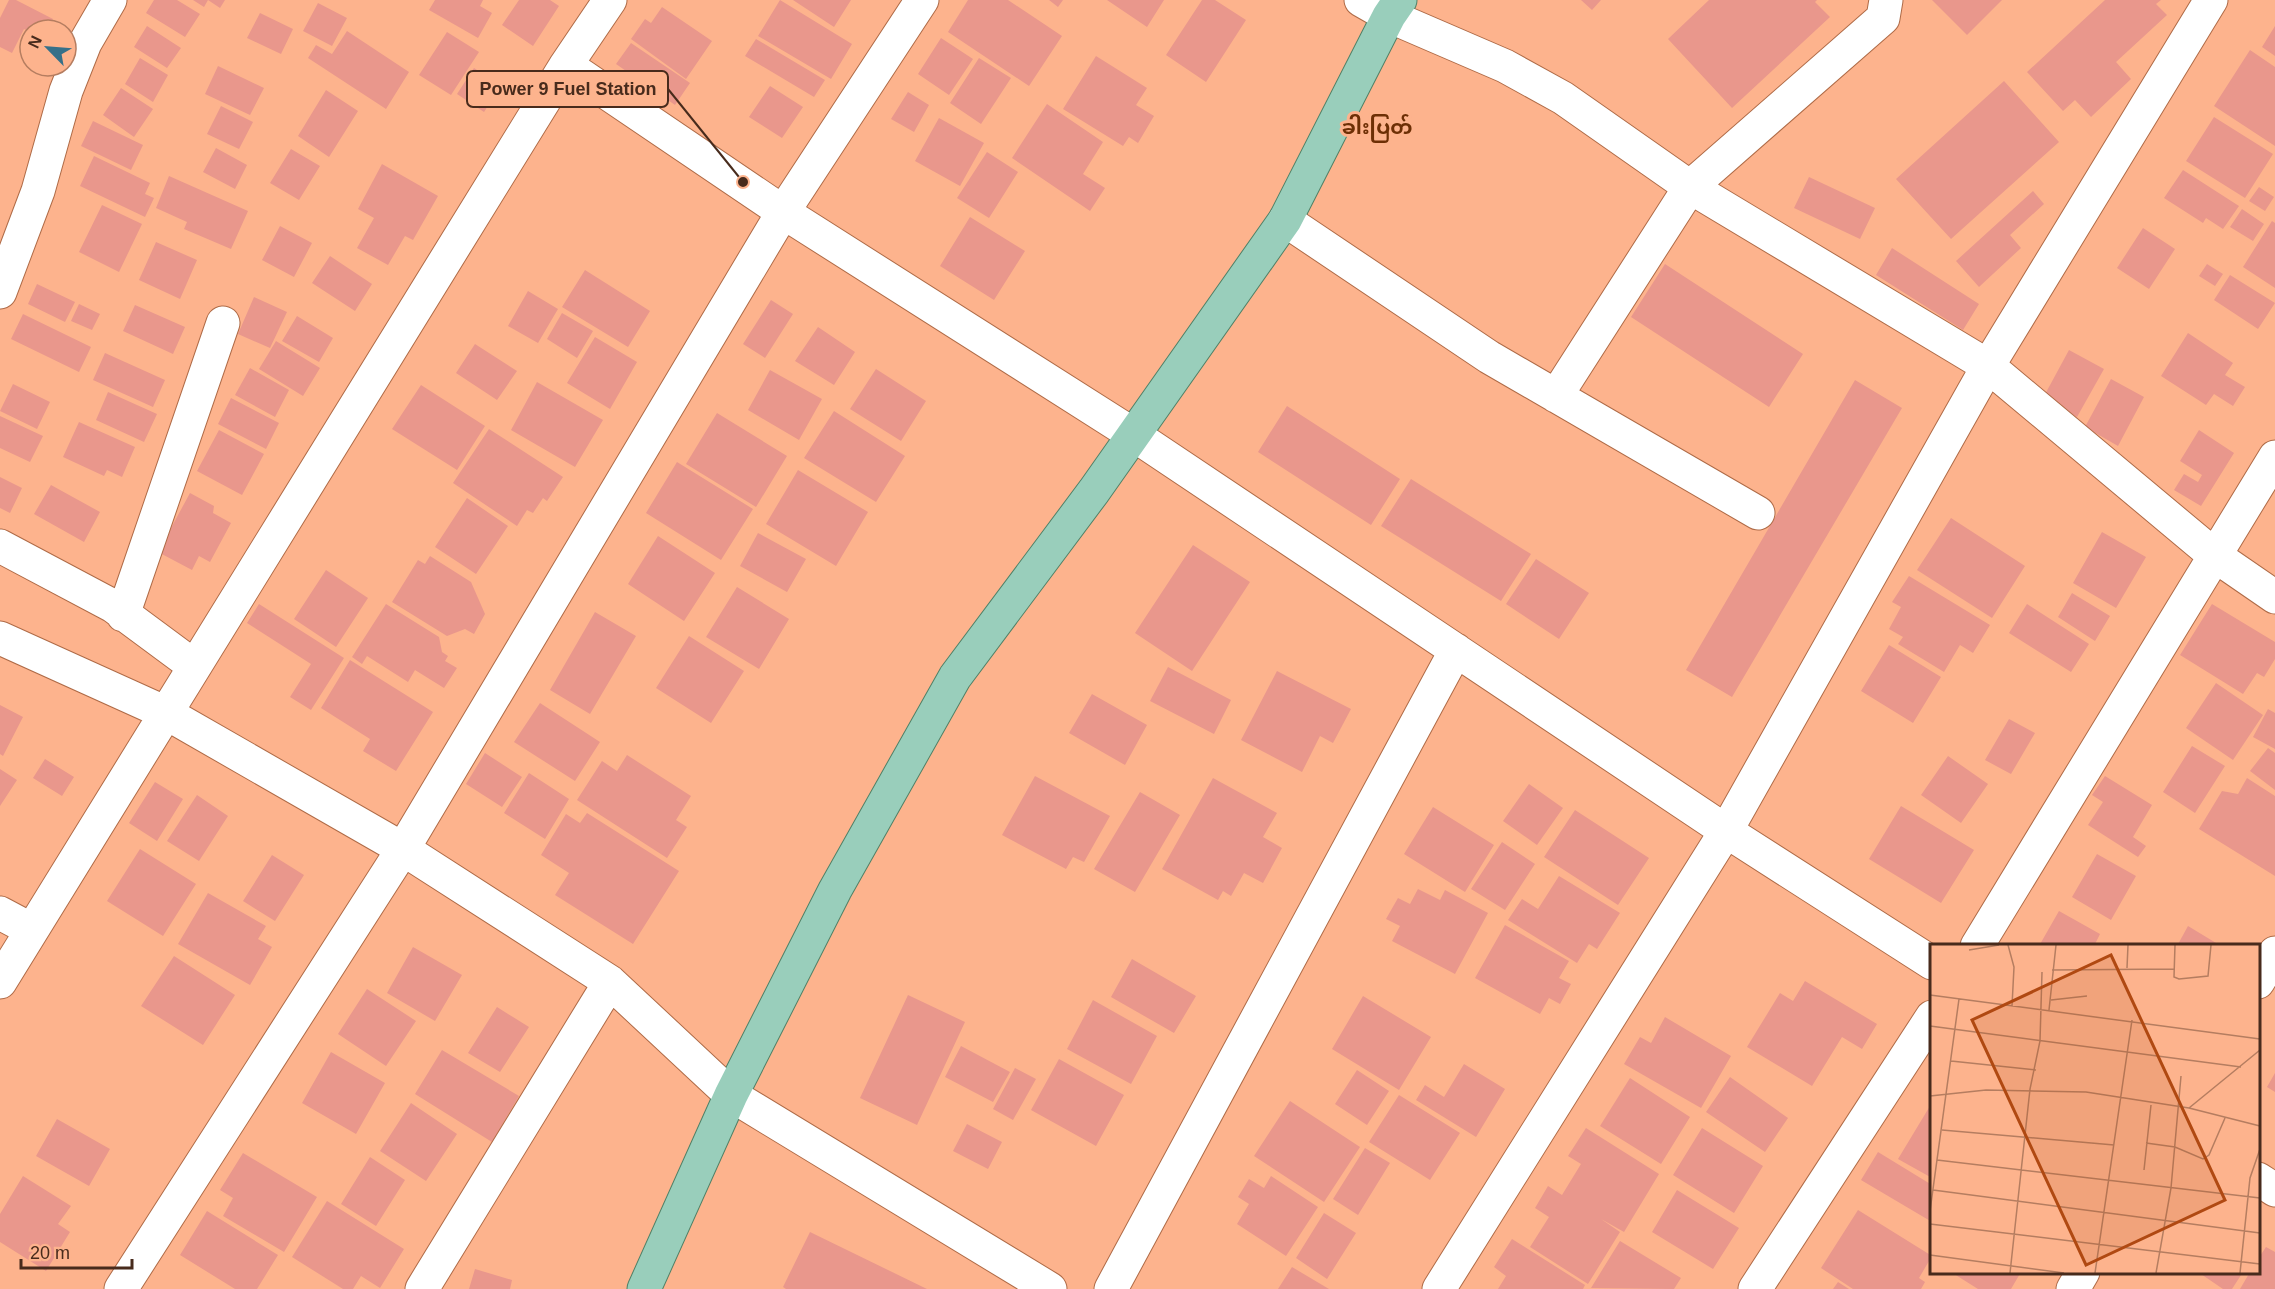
<svg xmlns="http://www.w3.org/2000/svg" width="2275" height="1289" font-family="Helvetica,'Noto Sans Myanmar',sans-serif">
	<style>
		.building { fill: #e9978c }
		.lines { fill: none; stroke-linecap: round; stroke-linejoin: round }
		.minor-casing { stroke: #af6b47; stroke-width: 35 }
		.primary-casing { stroke: #508066; stroke-width: 35 }
		.minor { stroke: #fff; stroke-width: 33 }
		.primary { stroke: #99cebb; stroke-width: 33 }
		.labels { text-anchor: middle; stroke-width: 6; stroke-linejoin: round; paint-order: stroke }
		.quarter-label { font-size: 20px; font-weight: bold; fill: #6d2f05; stroke: #fdb38d }
		.inset-road { fill: none; stroke: #b57d60; stroke-width: 1.5 }
		.view { fill: #b04912; fill-opacity: 0.15; stroke: #b04912; stroke-width: 3 }
		.inset-edge { fill: none; stroke: #482b1c; stroke-width: 3 }
		.leader { fill: none; stroke: #482b1c; stroke-width: 2 }
		.callout-dot { fill: #482b1c; stroke: #fdb38d; stroke-width: 2 }
		.callout { fill: #fdb38d; stroke: #482b1c; stroke-width: 2 }
		.callout-label { font-size: 18px; text-anchor: middle; font-weight: bold; fill: #482b1c }
	</style>
	<rect width="100%" height="100%" fill="#fdb38d"/>
	<!-- building -->
	<path class="building" d="M9,0H16L53,19L48,30H30V32L24,29L12,53L0,47V18Z
		M154,0H177L200,14L185,37L146,13Z
		M193,0H225L220,8L208,0L204,7Z
		M435,0H483L480,6L492,13L478,38L429,10Z
		M519,0H550L559,6L533,46L502,25Z
		M780,0L852,44L831,79L758,36Z
		M793,0H851L834,27Z
		M968,0H1008L1062,36L1029,86L948,32Z
		M1049,0H1063L1058,7Z
		M1107,0H1164L1147,27Z
		M1202,0H1215L1246,20L1206,82L1166,55Z
		M1581,0H1601L1592,10Z
		M1709,0H1817L1815,2L1830,17L1732,108L1668,39Z
		M1932,0H2002L1967,35Z
		M2105,0H2161L2156,4L2167,15L2116,62L2131,79L2091,117L2075,100L2063,111L2027,72Z
		M318,3L347,18L332,46L303,31Z
		M662,7L712,41L686,79L631,39L645,19L651,23Z
		M260,13L293,29L281,54L247,38Z
		M147,26L181,48L167,68L134,47Z
		M2275,26V56L2262,47Z
		M347,31L409,72L386,109L308,58L316,45L332,54Z
		M447,32L479,52L451,95L419,75Z
		M941,38L973,59L949,95L918,74Z
		M756,39L825,80L814,97L745,56Z
		M631,43L690,83L675,105L616,64Z
		M2250,50L2275,67V146L2214,106Z
		M1096,56L1147,88L1136,105L1154,116L1138,143L1129,137L1123,146L1063,109Z
		M140,58L168,75L153,102L125,84Z
		M979,58L1011,78L981,124L950,103Z
		M218,66L264,88L250,115L205,94Z
		M474,68L501,86L484,112L457,94Z
		M2004,81L2059,142L1951,239L1896,179Z
		M770,86L803,107L782,138L749,117Z
		M121,88L153,109L134,137L103,115Z
		M326,90L358,111L329,157L298,136Z
		M908,92L929,105L914,132L891,119Z
		M1047,104L1103,142L1083,174L1105,188L1090,211L1012,158Z
		M221,106L253,122L239,149L207,134Z
		M2214,117L2273,154L2245,198L2186,161Z
		M939,118L984,143L960,186L915,161Z
		M93,121L143,145L131,170L81,146Z
		M216,148L247,165L235,189L203,172Z
		M291,149L320,166L299,200L270,183Z
		M987,152L1018,172L989,218L957,198Z
		M94,156L150,183L145,194L154,198L145,217L80,186Z
		M382,164L438,196L413,240L405,236L388,265L357,248L374,218L358,209Z
		M2183,170L2239,206L2223,229L2206,218L2203,223L2164,198Z
		M169,176L248,211L231,249L184,229L187,222L156,208Z
		M1809,177L1875,208L1860,239L1794,208Z
		M2259,187L2274,197L2265,211L2249,201Z
		M2033,191L2044,204L2010,235L2021,248L1979,287L1956,261Z
		M102,205L142,224L119,272L79,252Z
		M2242,209L2264,224L2253,241L2230,227Z
		M970,217L1025,251L994,300L940,266Z
		M2272,221L2275,223V288L2243,267Z
		M280,226L312,243L294,277L262,260Z
		M2143,228L2175,249L2149,289L2117,268Z
		M156,242L197,260L180,299L139,280Z
		M1892,248L1979,304L1963,330L1876,275Z
		M330,256L372,284L355,311L312,283Z
		M1665,264L1803,354L1769,407L1631,317Z
		M2207,264L2223,274L2215,286L2199,276Z
		M585,270L650,311L628,347L562,307Z
		M2230,275L2275,303L2258,329L2214,300Z
		M37,284L75,302L65,322L28,304Z
		M528,291L558,309L538,343L508,326Z
		M254,297L287,312L270,348L238,334Z
		M771,300L793,314L765,358L743,344Z
		M79,304L100,314L92,330L71,321Z
		M135,305L185,327L173,354L123,331Z
		M562,313L593,331L577,358L547,339Z
		M23,314L91,347L79,372L11,339Z
		M297,316L333,338L319,362L282,341Z
		M818,327L855,352L834,385L795,361Z
		M2188,333L2233,363L2225,375L2245,387L2233,406L2214,394L2206,405L2161,376Z
		M595,337L637,362L610,409L567,383Z
		M276,341L320,368L303,396L259,369Z
		M475,344L517,371L497,400L456,373Z
		M2069,350L2104,369L2077,417L2043,398Z
		M105,353L165,380L153,407L93,380Z
		M250,368L289,390L275,417L235,395Z
		M876,369L926,401L901,441L850,409Z
		M770,370L822,399L799,440L748,410Z
		M2111,379L2144,397L2118,446L2085,427Z
		M1855,380L1902,408L1732,697L1686,670Z
		M537,382L603,420L575,467L511,430Z
		M13,384L50,402L37,429L0,411Z
		M421,385L485,426L457,470L392,429Z
		M108,392L157,414L144,442L96,420Z
		M231,398L279,423L266,449L218,424Z
		M1287,406L1400,479L1371,525L1258,452Z
		M834,411L905,456L876,502L804,458Z
		M717,413L787,456L756,507L686,464Z
		M0,416L43,436L30,462L0,448Z
		M79,422L135,447L122,477L107,470L104,476L63,457Z
		M489,429L563,477L547,501L543,498L533,513L527,510L517,526L453,483Z
		M219,430L264,454L242,495L197,471Z
		M2199,430L2234,453L2201,506L2174,490L2184,474L2198,482L2202,475L2180,461Z
		M677,462L753,509L721,560L646,513Z
		M798,470L868,512L836,566L766,524Z
		M0,477L22,488L10,513L0,508Z
		M1411,479L1531,554L1501,601L1381,526Z
		M51,485L100,512L84,542L34,514Z
		M190,493L214,506L213,513L231,523L210,562L199,556L192,570L158,552Z
		M467,498L508,526L476,574L435,547Z
		M1951,518L2025,566L1992,618L1917,570Z
		M2102,532L2146,557L2116,608L2073,583Z
		M758,533L806,559L787,592L740,566Z
		M658,536L715,573L684,621L628,584Z
		M1193,545L1250,582L1192,671L1135,633Z
		M430,556L471,582L485,614L474,634L465,629L447,636L392,602L418,560L425,564Z
		M1536,559L1589,593L1559,639L1506,604Z
		M326,570L368,598L336,647L294,619Z
		M1909,576L1990,625L1973,653L1960,645L1944,672L1898,644L1903,637L1889,629L1901,607L1892,602Z
		M737,587L789,619L759,669L706,637Z
		M2072,593L2110,616L2095,641L2058,617Z
		M259,604L344,658L311,710L290,697L311,664L247,623Z
		M386,604L439,637L442,652L448,656L445,661L457,668L444,688L415,670L408,682L367,656L362,664L352,657Z
		M2027,604L2089,644L2071,672L2009,633Z
		M2212,604L2275,642V659L2264,677L2257,673L2243,694L2180,655Z
		M595,612L636,636L590,714L550,690Z
		M689,636L744,671L711,723L656,688Z
		M1889,645L1941,677L1913,723L1861,691Z
		M350,660L433,712L396,771L363,751L370,739L321,708Z
		M1168,667L1231,700L1214,734L1150,701Z
		M1277,671L1351,709L1333,743L1320,736L1302,772L1241,740Z
		M2216,683L2263,715L2233,760L2186,728Z
		M1092,694L1147,725L1125,765L1069,733Z
		M540,703L600,742L575,781L514,742Z
		M0,705L23,717L3,756L0,754Z
		M2268,709L2275,713V749L2253,737Z
		M2009,719L2035,733L2011,774L1985,760Z
		M2192,746L2225,766L2195,813L2163,792Z
		M2268,748L2275,753V790L2250,771Z
		M485,753L522,777L502,807L466,784Z
		M627,755L691,796L676,820L687,827L667,858L577,800L602,761L617,771Z
		M1948,756L1988,784L1961,823L1921,795Z
		M45,759L74,777L62,796L33,778Z
		M0,769L17,780L0,806Z
		M529,773L569,799L545,839L504,813Z
		M1035,776L1110,816L1084,862L1073,857L1066,869L1002,835Z
		M2105,776L2152,805L2133,837L2146,846L2138,857L2088,825L2103,802L2092,795Z
		M1213,778L1277,813L1263,837L1282,848L1263,883L1244,873L1231,896L1223,891L1218,900L1162,869Z
		M2247,778L2275,796V876L2199,829L2222,791L2238,794Z
		M155,782L183,799L157,841L129,823Z
		M1529,784L1563,808L1537,845L1503,821Z
		M1140,792L1180,815L1135,892L1094,869Z
		M197,795L228,816L199,861L167,841Z
		M1901,806L1974,850L1941,903L1869,859Z
		M1433,807L1494,845L1465,892L1404,854Z
		M1575,810L1649,858L1618,905L1544,857Z
		M587,813L679,871L633,944L555,895L569,873L541,855L566,814L580,823Z
		M1502,842L1535,864L1505,910L1471,889Z
		M140,849L196,884L163,936L107,901Z
		M2097,854L2136,876L2111,920L2072,897Z
		M272,855L304,875L275,921L243,901Z
		M1559,876L1620,913L1597,949L1589,944L1577,963L1508,920L1522,899L1538,909Z
		M1418,889L1440,900L1445,890L1488,913L1455,974L1392,941L1400,926L1386,919L1398,898L1410,904Z
		M208,893L266,926L258,939L272,947L250,985L178,944Z
		M2059,911L2100,934L2094,946H2039Z
		M1505,925L1569,961L1559,978L1571,984L1560,1004L1549,998L1540,1014L1475,978Z
		M2188,926L2221,946H2177Z
		M413,947L462,975L435,1021L387,993Z
		M174,956L235,995L203,1045L141,1006Z
		M1132,959L1196,996L1174,1033L1111,997Z
		M1805,981L1877,1024L1862,1049L1842,1037L1812,1086L1747,1047L1780,993L1793,1001Z
		M367,989L416,1021L386,1066L338,1034Z
		M908,995L965,1022L917,1125L860,1098Z
		M1363,996L1431,1037L1399,1090L1332,1049Z
		M1093,1000L1157,1036L1131,1084L1067,1049Z
		M497,1007L529,1027L500,1072L468,1053Z
		M1665,1017L1731,1056L1701,1108L1624,1064L1640,1037L1651,1043Z
		M961,1046L1010,1072L993,1102L945,1077Z
		M442,1050L519,1096L492,1142L415,1094Z
		M331,1052L385,1083L356,1134L302,1103Z
		M1059,1059L1124,1095L1096,1146L1031,1110Z
		M1464,1064L1505,1089L1476,1137L1416,1100L1425,1085L1444,1097Z
		M1015,1068L1036,1079L1013,1120L993,1109Z
		M1357,1070L1389,1091L1367,1125L1335,1104Z
		M2275,1073V1092L2267,1087Z
		M1730,1077L1788,1118L1765,1152L1706,1112Z
		M1630,1078L1690,1117L1661,1164L1600,1126Z
		M1399,1095L1460,1133L1430,1180L1369,1142Z
		M1290,1101L1360,1147L1324,1202L1254,1156Z
		M411,1103L457,1134L426,1181L380,1151Z
		M1930,1106L1932,1107V1178L1898,1159Z
		M57,1119L110,1149L89,1186L36,1156Z
		M967,1124L1002,1142L988,1169L953,1151Z
		M1586,1128L1659,1174L1624,1232L1601,1219L1620,1232L1588,1284L1530,1247L1549,1217L1535,1208L1548,1186L1562,1195L1581,1164L1568,1156Z
		M1702,1128L1763,1166L1734,1213L1673,1175Z
		M1365,1148L1390,1163L1358,1215L1333,1199Z
		M1878,1152L1932,1185V1222L1861,1180Z
		M243,1153L317,1197L284,1252L223,1216L233,1198L220,1190Z
		M370,1157L405,1180L376,1226L341,1204Z
		M23,1176L71,1206L58,1224L70,1232L46,1271L0,1242V1214Z
		M1271,1176L1318,1207L1286,1256L1237,1224L1249,1204L1238,1197L1249,1179L1264,1188Z
		M1677,1190L1739,1228L1713,1269L1652,1232Z
		M327,1201L404,1249L380,1288L361,1276L353,1289H343L292,1257Z
		M1858,1210L1932,1256L1919,1278L1925,1282L1921,1289H1853L1821,1268Z
		M207,1211L278,1255L257,1289H235L180,1255Z
		M1324,1213L1356,1233L1327,1279L1296,1258Z
		M810,1232L927,1289H786L783,1287Z
		M1512,1239L1585,1285L1583,1289H1498L1506,1276L1494,1267Z
		M1620,1241L1681,1278L1674,1289L1591,1288Z
		M2266,1247L2275,1252V1289H2240L2250,1272H2258V1259Z
		M1292,1267L1329,1289H1278Z
		M475,1269L512,1280L510,1289H469Z
		M1951,1272H2021L2011,1289H1978Z
		M2198,1272H2243L2232,1289H2223Z
		M1838,1282L1849,1289H1833Z"/>
	<g class="lines">
		<defs>
			<path id="minor" d="M1361,0L1389,16L1505,66L1563,98L1690,187L1988,366L2214,555L2275,597
				M566,65L783,212L1134,435L1726,831L1932,963
				M1285,220L1489,357L1758,513
				M0,292L38,191L66,91L85,43L110,0
				M1556,396L1690,187L1883,18L1886,0
				M0,546L113,606L194,666
				M123,615L223,323
				M0,638L166,713L403,849L610,982L731,1095L1050,1289
				M0,913L32,930
				M1977,946L2275,457
				M0,982L566,65L610,0
				M2258,982L2275,953
				M2258,1179L2275,1190
				M121,1289L403,849L783,212L922,0
				M422,1289L610,982
				M1111,1289L1456,650
				M1439,1289L1726,831L1988,366L2211,0
				M1755,1289L1932,1017
				M2073,1289L2083,1272"/>
			<path id="primary" d="M644,1289L731,1095L835,890L955,677L1094,491L1285,220L1389,16L1400,0"/>
		</defs>
		<!-- minor casing -->
		<use href="#minor" class="minor-casing"/>
		<!-- primary casing -->
		<use href="#primary" class="primary-casing"/>
		<!-- minor -->
		<use href="#minor" class="minor"/>
		<!-- primary -->
		<use href="#primary" class="primary"/>
	</g>
	<g class="labels">
		<!-- quarter labels -->
		<g class="quarter-label">
			<text x="1377" y="134">ခါးပြတ်</text>
		</g>
	</g>
	<!-- overview -->
	<g transform="translate(1930 944)">
		<rect width="330" height="330" fill="#fdb38d"/>
		<path class="inset-road" d="M78,1L84,23L82,62M245,1L244,33L249,35L278,32L281,1M39,6L69,1M197,24L198,1M122,26L244,25M0,51L330,95M121,56L157,52M119,66L126,1M0,82L311,123M21,117L106,126M0,152L56,146L156,148L259,164L330,182M259,164L330,106M12,186L184,201M216,199L245,203L273,215L279,211L295,174M7,216L330,254M214,226L221,161M3,246L330,289M0,267L29,55M0,280L330,320M0,311L134,329M80,329L100,145L110,97L112,28M165,329L202,76M226,329L241,244L251,132M310,329L320,234L330,205"/>
		<path class="view" d="M181,11L295,256L156,321L42,76Z"/>
		<rect width="330" height="330" class="inset-edge"/>
	</g>
	<!-- callouts -->
	<path class="leader" d="M743 182L668 89"/>
	<circle class="callout-dot" cx="743" cy="182" r="6"/>
	<rect class="callout" x="467" y="71" width="201" height="36" rx="6"/>
	<g class="callout-label">
		<text x="568" y="95">Power 9 Fuel Station</text>
	</g>
	<!-- north arrow -->
	<g transform="translate(48 48) rotate(295)"><circle r="28" fill="#fdb38d" stroke="#b57d60" stroke-width="1.5"/>
	<path d="M0-4.5L10 22L0 15L-10 22Z" fill="#367089"/>
	<text y="-9" font-size="16" font-weight="bold" text-anchor="middle" fill="#482b1c">N</text>
	</g>
	<!-- scale -->
	<path d="M21 1259v9h111v-9" fill="none" stroke="#482b1c" stroke-width="3"/>
	<text x="30" y="1259" font-size="18" fill="#482b1c" stroke="#fdb38d" stroke-width="4.5" paint-order="stroke">20 m</text>
</svg>
